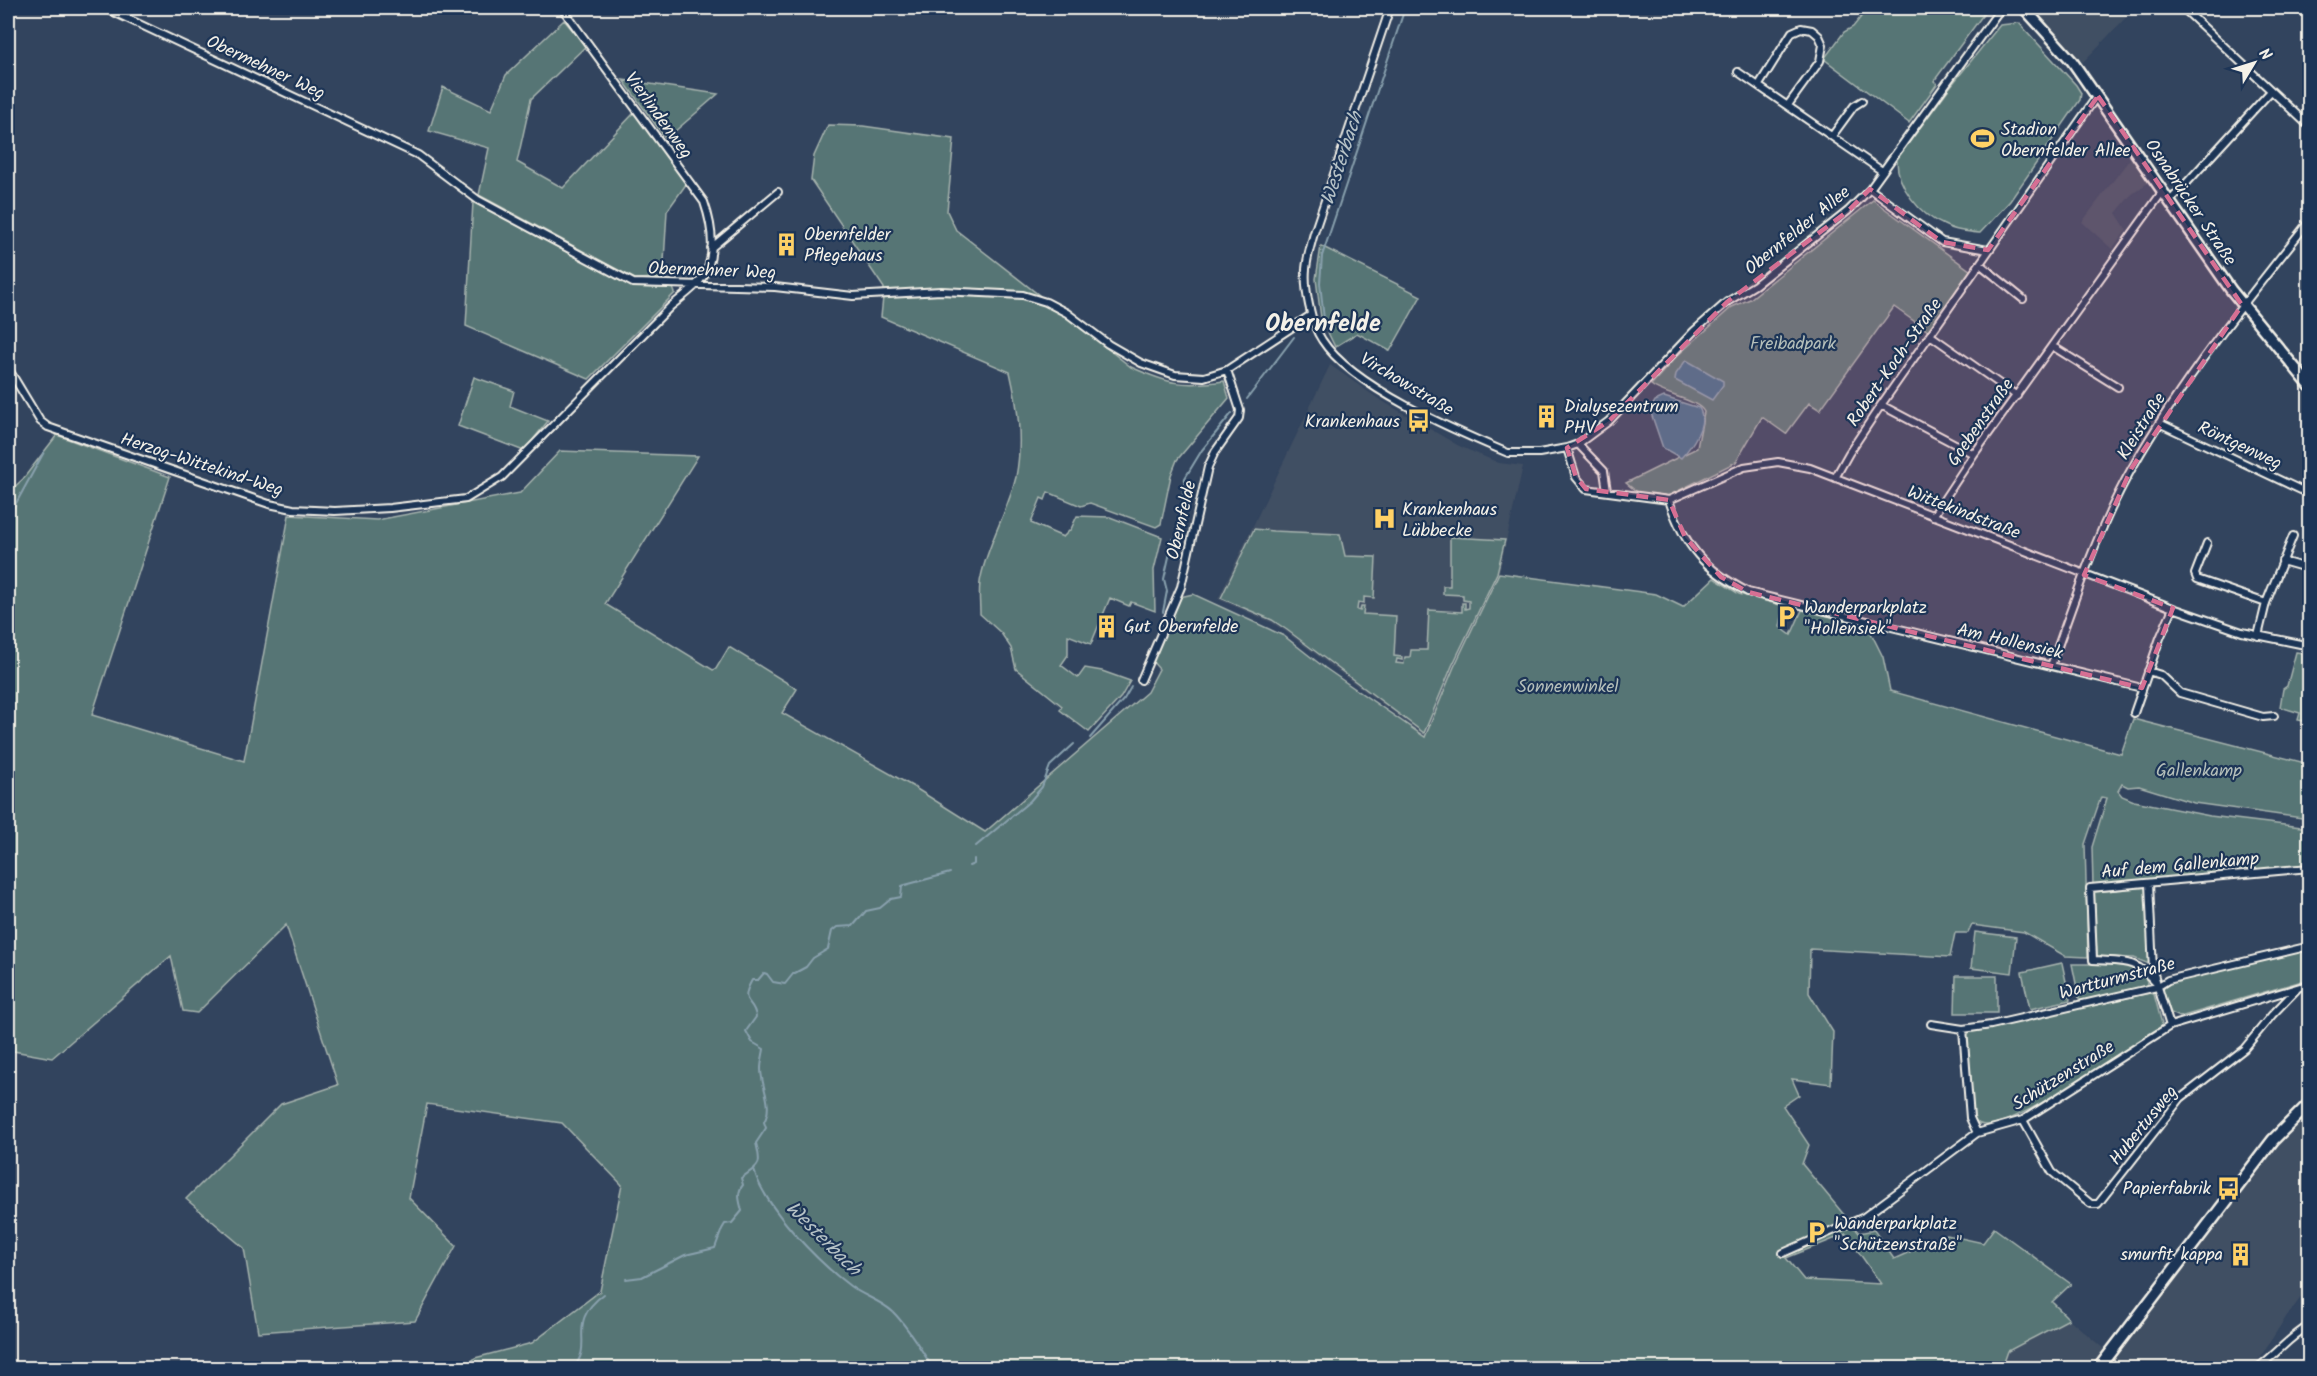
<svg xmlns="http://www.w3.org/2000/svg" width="2317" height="1376" font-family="Kalam,sans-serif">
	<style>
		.built { fill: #414f63 }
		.green { fill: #577574; stroke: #a6b3ae; stroke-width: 1.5; fill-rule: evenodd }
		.water { fill: #426c88; stroke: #89a1ae; stroke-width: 1.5 }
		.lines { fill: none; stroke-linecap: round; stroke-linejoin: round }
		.stream { stroke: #89a1ae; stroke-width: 2 }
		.street-casing { stroke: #f4f1e8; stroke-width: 10 }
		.secondary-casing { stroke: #f4f1e8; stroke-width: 14 }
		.primary-casing { stroke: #f4f1e8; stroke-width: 15 }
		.street { stroke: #1d3557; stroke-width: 6 }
		.secondary { stroke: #1d3557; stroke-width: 9 }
		.primary { stroke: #1d3557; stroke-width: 10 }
		.marked { fill: #d66f93; fill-opacity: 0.2; stroke: #d66f93; stroke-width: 4.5; stroke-dasharray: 12 8; stroke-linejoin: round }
		.labels { text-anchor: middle; stroke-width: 4.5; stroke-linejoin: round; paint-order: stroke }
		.street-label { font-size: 18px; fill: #f4f1e8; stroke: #1d3557 }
		.poi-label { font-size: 18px; fill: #f4f1e8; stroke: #1d3557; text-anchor: start }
		.park-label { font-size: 18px; fill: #b5bfba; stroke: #1d3557 }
		.water-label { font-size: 20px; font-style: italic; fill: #b6c2c6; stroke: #1d3557 }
		.district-label { font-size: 24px; font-weight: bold; fill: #f4f1e8; stroke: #1d3557 }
	</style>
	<rect width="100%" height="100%" fill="#32445e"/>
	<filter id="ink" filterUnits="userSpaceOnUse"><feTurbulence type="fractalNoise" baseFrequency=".0167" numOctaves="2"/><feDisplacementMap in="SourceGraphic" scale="12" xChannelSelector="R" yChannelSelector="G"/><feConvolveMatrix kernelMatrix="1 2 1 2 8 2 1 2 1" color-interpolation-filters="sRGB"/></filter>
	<g filter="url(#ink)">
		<!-- built -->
		<path class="built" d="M2033,8H2135L2083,62Z
			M2132,156L2149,182L2131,195L2116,213L2127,230L2112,249L2082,222Z
			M1330,365L1377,398L1459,446L1499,463L1523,466L1499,573L1455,666L1425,737L1286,632L1272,623L1218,599Z
			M2309,1115V1287L2286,1317L2253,1368H2002L2008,1351L2069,1319L2105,1350L2112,1360L2281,1142Z"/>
		<!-- green -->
		<path class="green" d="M1868,8H1988L1934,81L1937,84L1909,123L1824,59L1844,32L1853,27Z
			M564,20L586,46L531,99L517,162L563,188L635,112L687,183L667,211L663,278L635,279L479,195L489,148L429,131L443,87L491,110L506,75Z
			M2019,23L2076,85L2081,93L2080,100L2010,201L1980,233C1968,232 1955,231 1944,225C1920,215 1896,186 1897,159L1950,87L2000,25Z
			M623,80L718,94L666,139Z
			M828,125L863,126L954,139L947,211L956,230L1131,367C1169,384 1182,387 1224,381L1229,398L1177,460L1171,475L1161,524L1156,527L1090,503L1081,506L1048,492L1045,500L1041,498L1031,523L1063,537L1071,529L1077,516L1110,517L1162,537L1154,570L1155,611L1131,602L1129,606L1110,598L1091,644L1068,635V655L1061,665L1078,678L1085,668L1102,671L1130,681L1121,697L1089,732L1060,710L1062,706L1016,669L1011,648L1001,633L980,614C980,602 978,588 981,577C988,543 1008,511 1016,477C1023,440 1018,407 1010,372L881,317L884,288L811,180L814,156Z
			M1873,200L1971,271L1928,331L1894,307L1820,410L1809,403L1786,434L1762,417L1736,462L1668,496L1637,492L1626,483L1697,448L1704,412C1699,400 1663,395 1651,385L1677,356L1732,307L1750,299Z
			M473,202L633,287L673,288L675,293L589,379L466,326Z
			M1321,246L1421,296L1390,351L1357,333L1335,347L1321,318L1316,279Z
			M474,377L514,391L510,406L548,421L524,451L458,426Z
			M57,435L170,477L92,715L244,761L289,515L377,520L520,493L560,451L698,456L605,604L713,670L716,669L729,647L797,689L782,713L912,786L985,832L1147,692L1159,669L1152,661L1180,597L1193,594L1284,636L1325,668L1425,737L1454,667L1499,573L1656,594L1683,607L1714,578L1739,594L1784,606L1780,627L1791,635L1802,610L1867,625L1883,657L1890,691L2121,754L2133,719L2309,764V819L2194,803L2139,786L2128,787L2122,784L2118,791L2122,796L2134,801L2210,816L2309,828V864L2093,886L2092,847L2107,798L2101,797L2085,844L2088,957L2065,956L2024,932L1972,925L1968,933H1955L1950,957L1810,949L1809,993L1833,1032L1831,1084L1792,1079L1799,1095L1783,1106L1809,1145L1802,1164L1859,1233L1874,1230L1894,1259L1947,1235L1983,1243L1994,1228L2071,1284L2052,1302L2069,1319L2008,1351L2002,1368H465L475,1358L532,1343L600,1291L622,1185L562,1123L427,1104L409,1198L456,1246L415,1321L258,1332L244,1248L186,1199L281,1104L338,1085L286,925L197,1013L183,1011L171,956L52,1058L8,1050V493L23,479ZM1846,1234L1881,1284L1804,1280L1786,1258Z
			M1254,529L1273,531L1340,534L1345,556L1376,557L1374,598L1364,597V603L1358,602L1357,610L1360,611L1361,606H1364L1363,614L1396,616L1394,656L1402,657V660L1397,659L1396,663L1404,664L1405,657H1410L1411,650H1427L1429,610L1462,612V603H1465V609L1469,608V601L1463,600V595L1443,594V586H1450V537L1505,540L1497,573L1452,666L1424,733L1287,630L1272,620L1221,598Z
			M2296,652L2309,654V722L2298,720L2300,713L2280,707L2283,689L2287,686Z
			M2147,887L2149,964L2134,958L2097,957L2094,892Z
			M1975,932L2016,937L2012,973L1971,968Z
			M2309,948V979L2180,1017L2171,1013L2162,992L2165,986L2171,981Z
			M2062,963L2070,1000L2030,1009L2022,972Z
			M2072,964C2094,965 2144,959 2149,987L2080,1003Z
			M1956,976H1997V1013H1955Z
			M2150,993L2154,994L2162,1024L2161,1027C2126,1046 2018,1128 1984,1125C1977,1125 1974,1120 1972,1113L1967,1036L1969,1032Z"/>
		<!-- water -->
		<path class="water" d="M1686,360L1723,381V385L1712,400L1675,380L1676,374Z
			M1664,397L1699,408C1709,423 1691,447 1681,458L1663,448L1650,410L1655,401Z"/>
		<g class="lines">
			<!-- stream -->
			<path class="stream" d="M1324,319L1320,283L1322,256L1405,8
				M1247,399L1294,337
				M8,518L44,452
				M1179,525L1185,478L1202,450L1232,413
				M1163,612L1167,591L1164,579L1173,539
				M1090,738L1124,699L1131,687
				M976,846L1030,801L1042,787L1050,766L1074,744
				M969,866L974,864V859
				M754,1170C765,1208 818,1262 850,1286C863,1296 880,1300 893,1312C909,1328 921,1350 933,1368
				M626,1279L642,1277L685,1255L715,1248L722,1229L725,1224L732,1223L742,1211C740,1202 736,1193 743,1185L741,1178C760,1165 762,1166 756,1143L766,1128L764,1122C774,1105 761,1087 761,1069C761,1062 763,1056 764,1049L752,1042L746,1031L756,1017C754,998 738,1005 752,980H758L764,973L767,974L773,982L785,984L793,974L806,967L813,958L828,949L832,931L837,927L853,926L866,911L880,908L891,899L901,897L902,886L905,885L950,873
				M573,1368C596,1343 564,1324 604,1294"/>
			<defs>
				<path id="street" d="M105,8L418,155L478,200L633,283L775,287L853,296L941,291L1023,295L1046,302L1067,313L1108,344L1141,363L1175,375L1204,377L1227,370L1311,315
					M1390,8L1314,233C1311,245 1307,257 1306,269C1304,288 1311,324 1322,340C1352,387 1456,431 1508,453H1539L1567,448L1578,444L1609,421L1694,331L1727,302L1755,285L1848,211L1870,189L2001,8
					M2183,8L2310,127
					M1738,72L1882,171
					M1759,85L1792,32L1801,28L1812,30L1819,36L1823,45L1820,61L1788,105
					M1832,136L1854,106L1862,101
					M1870,189L1942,242L1988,250
					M2170,201L2271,91
					M711,248L778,192
					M1981,265L2023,299
					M1930,335L2017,396
					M2052,346L2118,387
					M8,368L40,421L48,427L269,504L293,509L335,511L390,508L466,499L502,477L671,306C683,296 702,283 708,268C715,247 711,222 704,202L562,8
					M1881,405L1974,454
					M2159,423L2303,491L2310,490
					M1578,444L1604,471L1607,491
					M1567,448L1576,477L1586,489L1669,500L1744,467L1778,462L1810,468L2173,608L2242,632L2310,646
					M1835,478L1849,453L1881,405L2097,96
					M1669,500C1684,547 1706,570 1748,592L2142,688
					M1933,516L1974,454L2163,191
					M2207,543L2195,574L2197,579L2266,603
					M2282,561L2310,569
					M2258,636L2266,603L2293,536
					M2051,666C2075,599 2097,530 2132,468C2182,380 2247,299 2310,220
					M2148,671L2161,675L2180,693L2263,717L2274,716
					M1141,680L1181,587L1208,467L1215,452L1239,418L1240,410L1227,370
					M2134,713L2160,638L2173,608
					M2149,883L2153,971L2170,1026
					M2156,983C2134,958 2124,962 2093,960L2090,888L2310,868
					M1931,1024L1963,1029L1991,1025L2157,987L2168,980L2180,977L2310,946
					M1963,1029L1970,1118L1977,1133
					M2023,1120L2052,1172L2091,1204H2098L2181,1098L2244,1049L2272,1015L2298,988
					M1783,1253L1864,1217L1977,1133L2023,1120L2170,1026L2310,984
					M2257,1368C2276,1355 2289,1337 2310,1325"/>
				<path id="secondary" d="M2024,8L2072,61L2231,290L2310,386"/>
				<path id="primary" d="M2099,1368L2273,1140L2310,1103"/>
			</defs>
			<!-- street casing -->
			<use href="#street" class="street-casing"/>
			<!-- secondary casing -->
			<use href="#secondary" class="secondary-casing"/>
			<!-- primary casing -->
			<use href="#primary" class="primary-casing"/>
			<!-- street -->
			<use href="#street" class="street"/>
			<!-- secondary -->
			<use href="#secondary" class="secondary"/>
			<!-- primary -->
			<use href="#primary" class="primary"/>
		</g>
	</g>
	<!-- marked area -->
	<path class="marked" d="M2098,96L2242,305L2131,469L2084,575L2173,608L2142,688L1748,592L1721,577L1685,537L1669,500L1586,489L1576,477L1567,448L1609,421L1727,302L1848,211L1870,189L1942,242L1988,250Z"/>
	<!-- icons -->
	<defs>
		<symbol id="stadium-bare" viewBox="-9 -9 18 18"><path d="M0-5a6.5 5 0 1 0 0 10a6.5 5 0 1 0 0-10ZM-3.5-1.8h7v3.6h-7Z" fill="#ffd166" stroke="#1d3557" stroke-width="2.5" paint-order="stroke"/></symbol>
		<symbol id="building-bare" viewBox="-9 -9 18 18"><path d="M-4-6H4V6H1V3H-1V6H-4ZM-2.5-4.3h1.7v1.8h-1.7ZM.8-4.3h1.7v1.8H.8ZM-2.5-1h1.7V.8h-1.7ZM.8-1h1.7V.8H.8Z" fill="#ffd166" stroke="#1d3557" stroke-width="2.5" paint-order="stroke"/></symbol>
		<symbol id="bus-bare" viewBox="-9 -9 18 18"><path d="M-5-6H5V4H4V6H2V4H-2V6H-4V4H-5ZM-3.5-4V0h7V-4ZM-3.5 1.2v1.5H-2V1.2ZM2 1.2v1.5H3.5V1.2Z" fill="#ffd166" stroke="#1d3557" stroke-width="2.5" paint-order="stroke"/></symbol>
		<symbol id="hospital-bare" viewBox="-9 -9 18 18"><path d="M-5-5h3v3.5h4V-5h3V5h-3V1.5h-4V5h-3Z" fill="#ffd166" stroke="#1d3557" stroke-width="2.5" paint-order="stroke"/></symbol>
		<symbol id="parking-bare" viewBox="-9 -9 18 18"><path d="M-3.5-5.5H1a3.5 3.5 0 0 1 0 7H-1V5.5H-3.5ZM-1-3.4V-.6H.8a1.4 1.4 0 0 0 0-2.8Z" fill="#ffd166" stroke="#1d3557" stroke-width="2.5" paint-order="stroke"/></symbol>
	</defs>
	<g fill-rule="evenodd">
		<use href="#stadium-bare" x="1966" y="122" width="33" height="33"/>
		<use href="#building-bare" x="770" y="228" width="33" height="33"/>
		<use href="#building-bare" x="1530" y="400" width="33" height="33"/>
		<use href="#bus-bare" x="1402" y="404" width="33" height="33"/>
		<use href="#hospital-bare" x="1368" y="502" width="33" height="33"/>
		<use href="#parking-bare" x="1770" y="600" width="33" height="33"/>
		<use href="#building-bare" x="1090" y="610" width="33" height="33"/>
		<use href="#bus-bare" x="2212" y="1172" width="33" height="33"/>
		<use href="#parking-bare" x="1800" y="1216" width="33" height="33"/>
		<use href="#building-bare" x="2224" y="1238" width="33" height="33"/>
	</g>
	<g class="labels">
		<!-- street labels -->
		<g class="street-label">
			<text transform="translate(266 67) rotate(25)" y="6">Obermehner Weg</text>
			<text transform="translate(659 115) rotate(54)" y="6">Vierlindenweg</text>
			<text transform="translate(2191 202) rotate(56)" y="6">Osnabrücker Straße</text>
			<text transform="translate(1797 230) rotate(-39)" y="6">Obernfelder Allee</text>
			<text transform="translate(712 270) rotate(2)" y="6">Obermehner Weg</text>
			<text transform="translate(1894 362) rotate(-55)" y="6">Robert-Koch-Straße</text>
			<text transform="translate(1407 384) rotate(31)" y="6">Virchowstraße</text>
			<text transform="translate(1980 422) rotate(-55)" y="6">Goebenstraße</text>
			<text transform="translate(2141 426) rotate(-58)" y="6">Kleistraße</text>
			<text transform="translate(2240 445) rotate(25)" y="6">Röntgenweg</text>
			<text transform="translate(202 464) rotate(18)" y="6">Herzog-Wittekind-Weg</text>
			<text transform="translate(1964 512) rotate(21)" y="6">Wittekindstraße</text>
			<text transform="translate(1181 520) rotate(-77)" y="6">Obernfelde</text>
			<text transform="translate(2010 641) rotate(13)" y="6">Am Hollensiek</text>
			<text transform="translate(2180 865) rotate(-5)" y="6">Auf dem Gallenkamp</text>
			<text transform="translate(2117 978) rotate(-15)" y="6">Wartturmstraße</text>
			<text transform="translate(2063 1075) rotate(-32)" y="6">Schützenstraße</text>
			<text transform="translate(2143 1125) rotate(-51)" y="6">Hubertusweg</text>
		</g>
		<!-- poi labels -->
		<g class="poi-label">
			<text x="2001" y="135">Stadion<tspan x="2001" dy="21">Obernfelder Allee</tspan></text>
			<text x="804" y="240">Obernfelder<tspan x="804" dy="21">Pflegehaus</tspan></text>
			<text x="1564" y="412">Dialysezentrum<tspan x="1564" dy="21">PHV</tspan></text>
			<text x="1400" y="427" text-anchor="end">Krankenhaus</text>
			<text x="1402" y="515">Krankenhaus<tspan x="1402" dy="21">Lübbecke</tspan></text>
			<text x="1804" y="613">Wanderparkplatz<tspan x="1804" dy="21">"Hollensiek"</tspan></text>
			<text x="1124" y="632">Gut Obernfelde</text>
			<text x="2211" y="1194" text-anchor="end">Papierfabrik</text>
			<text x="1834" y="1229">Wanderparkplatz<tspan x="1834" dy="21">"Schützenstraße"</tspan></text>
			<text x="2223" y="1260" text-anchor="end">smurfit kappa</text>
		</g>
		<!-- park labels -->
		<g class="park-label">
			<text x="1793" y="349">Freibadpark</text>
			<text x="1568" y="692">Sonnenwinkel</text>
			<text x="2199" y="776">Gallenkamp</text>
		</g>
		<!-- water labels -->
		<g class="water-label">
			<text transform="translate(1341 158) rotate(-72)" y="7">Westerbach</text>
			<text transform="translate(824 1238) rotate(45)" y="7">Westerbach</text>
		</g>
		<!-- district labels -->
		<g class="district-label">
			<text x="1323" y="331">Obernfelde</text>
		</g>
	</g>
	<!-- margin -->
	<rect width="2317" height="1376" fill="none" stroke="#1d3557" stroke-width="30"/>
	<rect x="15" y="15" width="2287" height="1346" fill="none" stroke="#f4f1e8" stroke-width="2" filter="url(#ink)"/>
	<!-- north arrow -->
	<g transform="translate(2254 63) rotate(52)" stroke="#1d3557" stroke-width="4.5" paint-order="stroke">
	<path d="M0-4.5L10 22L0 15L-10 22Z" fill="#f4f1e8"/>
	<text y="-9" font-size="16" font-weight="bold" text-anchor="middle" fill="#f4f1e8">N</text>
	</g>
</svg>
